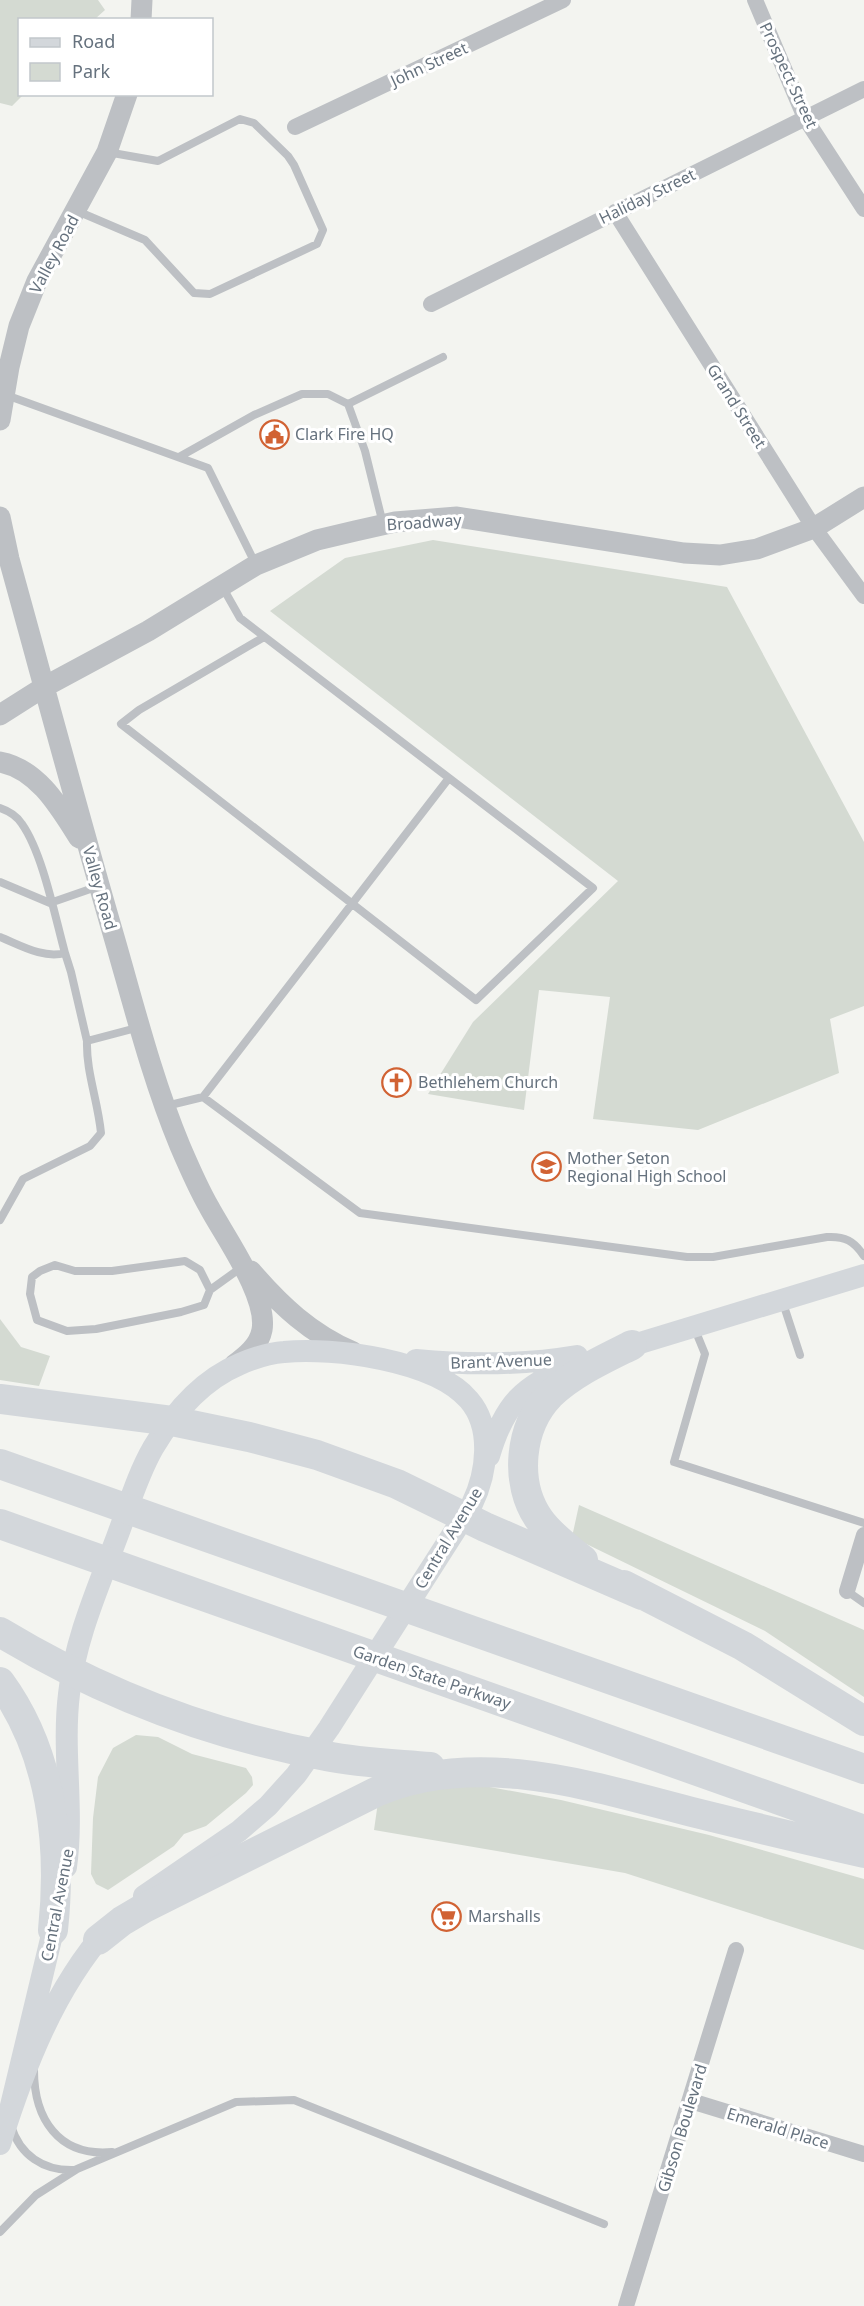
<svg xmlns="http://www.w3.org/2000/svg" width="864" height="2306" font-family="'Noto Sans',sans-serif">
	<style>
		.green { fill: #d4dad2 }
		.lines { fill: none; stroke-linecap: round; stroke-linejoin: round }
		.service { stroke: #bdc0c4; stroke-width: 8 }
		.minor { stroke: #bdc0c4; stroke-width: 16 }
		.tertiary { stroke: #bdc0c4; stroke-width: 21 }
		.secondary { stroke: #d3d7db; stroke-width: 22 }
		.motorway { stroke: #d3d7db; stroke-width: 30 }
		.labels { text-anchor: middle; stroke-width: 6; stroke-linejoin: round; paint-order: stroke }
		.street-label { font-size: 16px; fill: #66727e; stroke: #fff }
		.poi-label { font-size: 16px; fill: #66727e; stroke: #fff; text-anchor: start }
	</style>
	<rect width="100%" height="100%" fill="#f3f4f0"/>
	<!-- green -->
	<path class="green" d="M0,0H98L105,10L95,19L20,20V94L23,95L12,106L0,103Z
		M433,540L727,587L864,842V1006L830,1019L839,1073L698,1130L593,1119L610,997L539,990L524,1110L428,1094L473,1022L618,881L270,611L345,558Z
		M0,1319L21,1347L50,1356L39,1386L0,1380Z
		M579,1505L864,1630V1697L765,1631L572,1537Z
		M136,1735L158,1737L192,1754L246,1768L252,1777L253,1785L246,1793L206,1826L184,1834L174,1846L108,1890L96,1884L91,1874L93,1818L98,1777L113,1748Z
		M457,1781L561,1800L709,1835L864,1879V1950L625,1873L374,1830L378,1802Z"/>
	<g class="lines">
		<!-- service -->
		<path class="service" d="M77,211L145,240L194,293L210,294L317,244L323,230L294,165L288,156L254,123L240,119L158,161L107,152
			M6,395L208,468L256,565
			M179,457L254,415L302,394H328L348,404
			M383,524L365,451L348,404L443,357
			M264,637L139,710L121,724L476,1000L593,888L449,778
			M0,808C9,811 17,816 22,824C43,854 55,917 65,953
			M0,882L50,903L99,886
			M0,937C20,945 43,959 65,953L71,972L87,1041
			M203,1097L449,778L240,618L223,588
			M166,1106L203,1097L360,1213L687,1257H713L827,1237C845,1236 854,1241 864,1256
			M0,1220L23,1179L90,1146L101,1133C98,1101 86,1072 87,1041L140,1027
			M210,1290L204,1305L181,1312L96,1329L67,1331L37,1320L30,1294L32,1277L40,1271L55,1265L75,1271H112L185,1261L200,1270L210,1290L242,1267
			M782,1300L800,1355
			M694,1327L705,1354L674,1462L864,1523
			M847,1591L864,1603
			M34,2070C34,2118 58,2157 112,2152
			M11,2126C20,2155 43,2171 74,2170
			M0,2232L36,2195L77,2169L236,2102L294,2100L604,2224"/>
		<!-- minor -->
		<path class="minor" d="M755,0L805,118L864,209
			M295,127L563,0
			M615,212L814,528L864,596
			M431,304L864,89
			M847,1591L864,1535
			M691,2101L864,2154
			M626,2306L736,1950"/>
		<!-- tertiary -->
		<path class="tertiary" d="M141,20L142,0
			M0,420L9,367L19,326L37,281L107,152L127,94
			M0,517L9,559C43,682 76,806 112,930C133,1002 151,1076 180,1146C189,1167 198,1188 209,1207C225,1237 268,1296 262,1330C259,1346 246,1356 234,1365
			M0,715L44,687L148,631L256,565L317,540L355,531L395,522L457,517L684,553L720,555L757,549L814,528L864,497
			M0,762C38,769 60,808 79,838
			M251,1271C280,1305 311,1334 353,1352"/>
		<!-- secondary -->
		<path class="secondary" d="M617,1350L864,1275
			M416,1360C469,1365 524,1365 577,1356
			M489,1456C504,1404 524,1384 575,1365
			M66,1867C74,1809 62,1751 69,1694C75,1639 98,1588 117,1537C128,1508 137,1476 153,1448C173,1414 202,1380 240,1364C254,1358 269,1353 284,1352C333,1347 435,1360 469,1400C493,1428 487,1473 472,1504L329,1728L296,1775L268,1806L239,1831L144,1896
			M9,2114L57,1914
			M0,2144C24,2068 54,1989 108,1928"/>
		<!-- motorway -->
		<path class="motorway" d="M0,1399L172,1421L249,1437L317,1455L397,1484L485,1527L642,1595
			M0,1464L864,1769
			M0,1524L864,1830
			M583,1560C568,1548 550,1535 539,1519C514,1483 519,1427 550,1395C573,1373 604,1359 632,1345
			M624,1585L743,1646L864,1721
			M0,1632C101,1693 210,1735 326,1756C360,1763 396,1764 430,1767
			M0,1682C52,1753 62,1845 53,1930
			M98,1940L122,1921L144,1908L376,1792C478,1748 594,1787 696,1813C752,1827 808,1840 864,1853"/>
	</g>
	<!-- icons -->
	<defs>
		<symbol id="civic-ring" viewBox="-11 -11 22 22"><circle r="9.5" fill="#fff" stroke="#d16233" stroke-width="1.5"/><path d="M-.6-6.5H3V-4.5H.6V-3L4-1V1h2V6H-6V1h2V-1L-.6-3ZM-1.2 2.5V6h2.4V2.5Z" fill="#d16233"/></symbol>
		<symbol id="church-ring" viewBox="-11 -11 22 22"><circle r="9.5" fill="#fff" stroke="#d16233" stroke-width="1.5"/><path d="M-1.2-6h2.4v3.5h3.3v2.4h-3.3V6h-2.4V-.1h-3.3v-2.4h3.3Z" fill="#d16233"/></symbol>
		<symbol id="school-ring" viewBox="-11 -11 22 22"><circle r="9.5" fill="#fff" stroke="#d16233" stroke-width="1.5"/><path d="M0-5L7-2L0 1L-7-2ZM-4 1L0 2.5L4 1V4Q0 6-4 4Z" fill="#d16233"/></symbol>
		<symbol id="supermarket-ring" viewBox="-11 -11 22 22"><circle r="9.5" fill="#fff" stroke="#d16233" stroke-width="1.5"/><path d="M-6-5.5h2.5l.6 2H6L4.5 2H-2.5L-4.4-4H-6ZM-1.5 3.2a1.3 1.3 0 1 0 .1 0ZM3 3.2a1.3 1.3 0 1 0 .1 0Z" fill="#d16233"/></symbol>
	</defs>
	<g fill-rule="evenodd">
		<use href="#civic-ring" x="258" y="418" width="33" height="33"/>
		<use href="#church-ring" x="380" y="1066" width="33" height="33"/>
		<use href="#school-ring" x="530" y="1150" width="33" height="33"/>
		<use href="#supermarket-ring" x="430" y="1900" width="33" height="33"/>
	</g>
	<g class="labels">
		<!-- street labels -->
		<g class="street-label">
			<text transform="translate(429 64) rotate(-25)" y="6">John Street</text>
			<text transform="translate(789 75) rotate(65)" y="6">Prospect Street</text>
			<text transform="translate(647 196) rotate(-26)" y="6">Haliday Street</text>
			<text transform="translate(54 254) rotate(-62)" y="6">Valley Road</text>
			<text transform="translate(737 406) rotate(58)" y="6">Grand Street</text>
			<text transform="translate(424 522) rotate(-4)" y="6">Broadway</text>
			<text transform="translate(100 888) rotate(74)" y="6">Valley Road</text>
			<text transform="translate(501 1361) rotate(-2)" y="6">Brant Avenue</text>
			<text transform="translate(448 1538) rotate(-59)" y="6">Central Avenue</text>
			<text transform="translate(432 1677) rotate(19)" y="6">Garden State Parkway</text>
			<text transform="translate(57 1905) rotate(-79)" y="6">Central Avenue</text>
			<text transform="translate(682 2128) rotate(-73)" y="6">Gibson Boulevard</text>
			<text transform="translate(778 2128) rotate(17)" y="6">Emerald Place</text>
		</g>
		<!-- poi labels -->
		<g class="poi-label">
			<text x="295" y="440">Clark Fire HQ</text>
			<text x="418" y="1088">Bethlehem Church</text>
			<text x="567" y="1164">Mother Seton<tspan x="567" dy="18">Regional High School</tspan></text>
			<text x="468" y="1922">Marshalls</text>
		</g>
	</g>
	<!-- legend -->
	<rect x="18" y="18" width="195" height="78" fill="#ffffff" stroke="#c2c7cb" stroke-width="1.5"/>
	<rect x="30" y="38" width="30" height="9" fill="#d3d7db" stroke="#c2c7cb" stroke-width="1.5"/>
	<text x="72" y="48" font-size="18" fill="#66727e">Road</text>
	<rect x="30" y="63" width="30" height="18" fill="#d4dad2" stroke="#c2c7cb" stroke-width="1.5"/>
	<text x="72" y="78" font-size="18" fill="#66727e">Park</text>
</svg>
